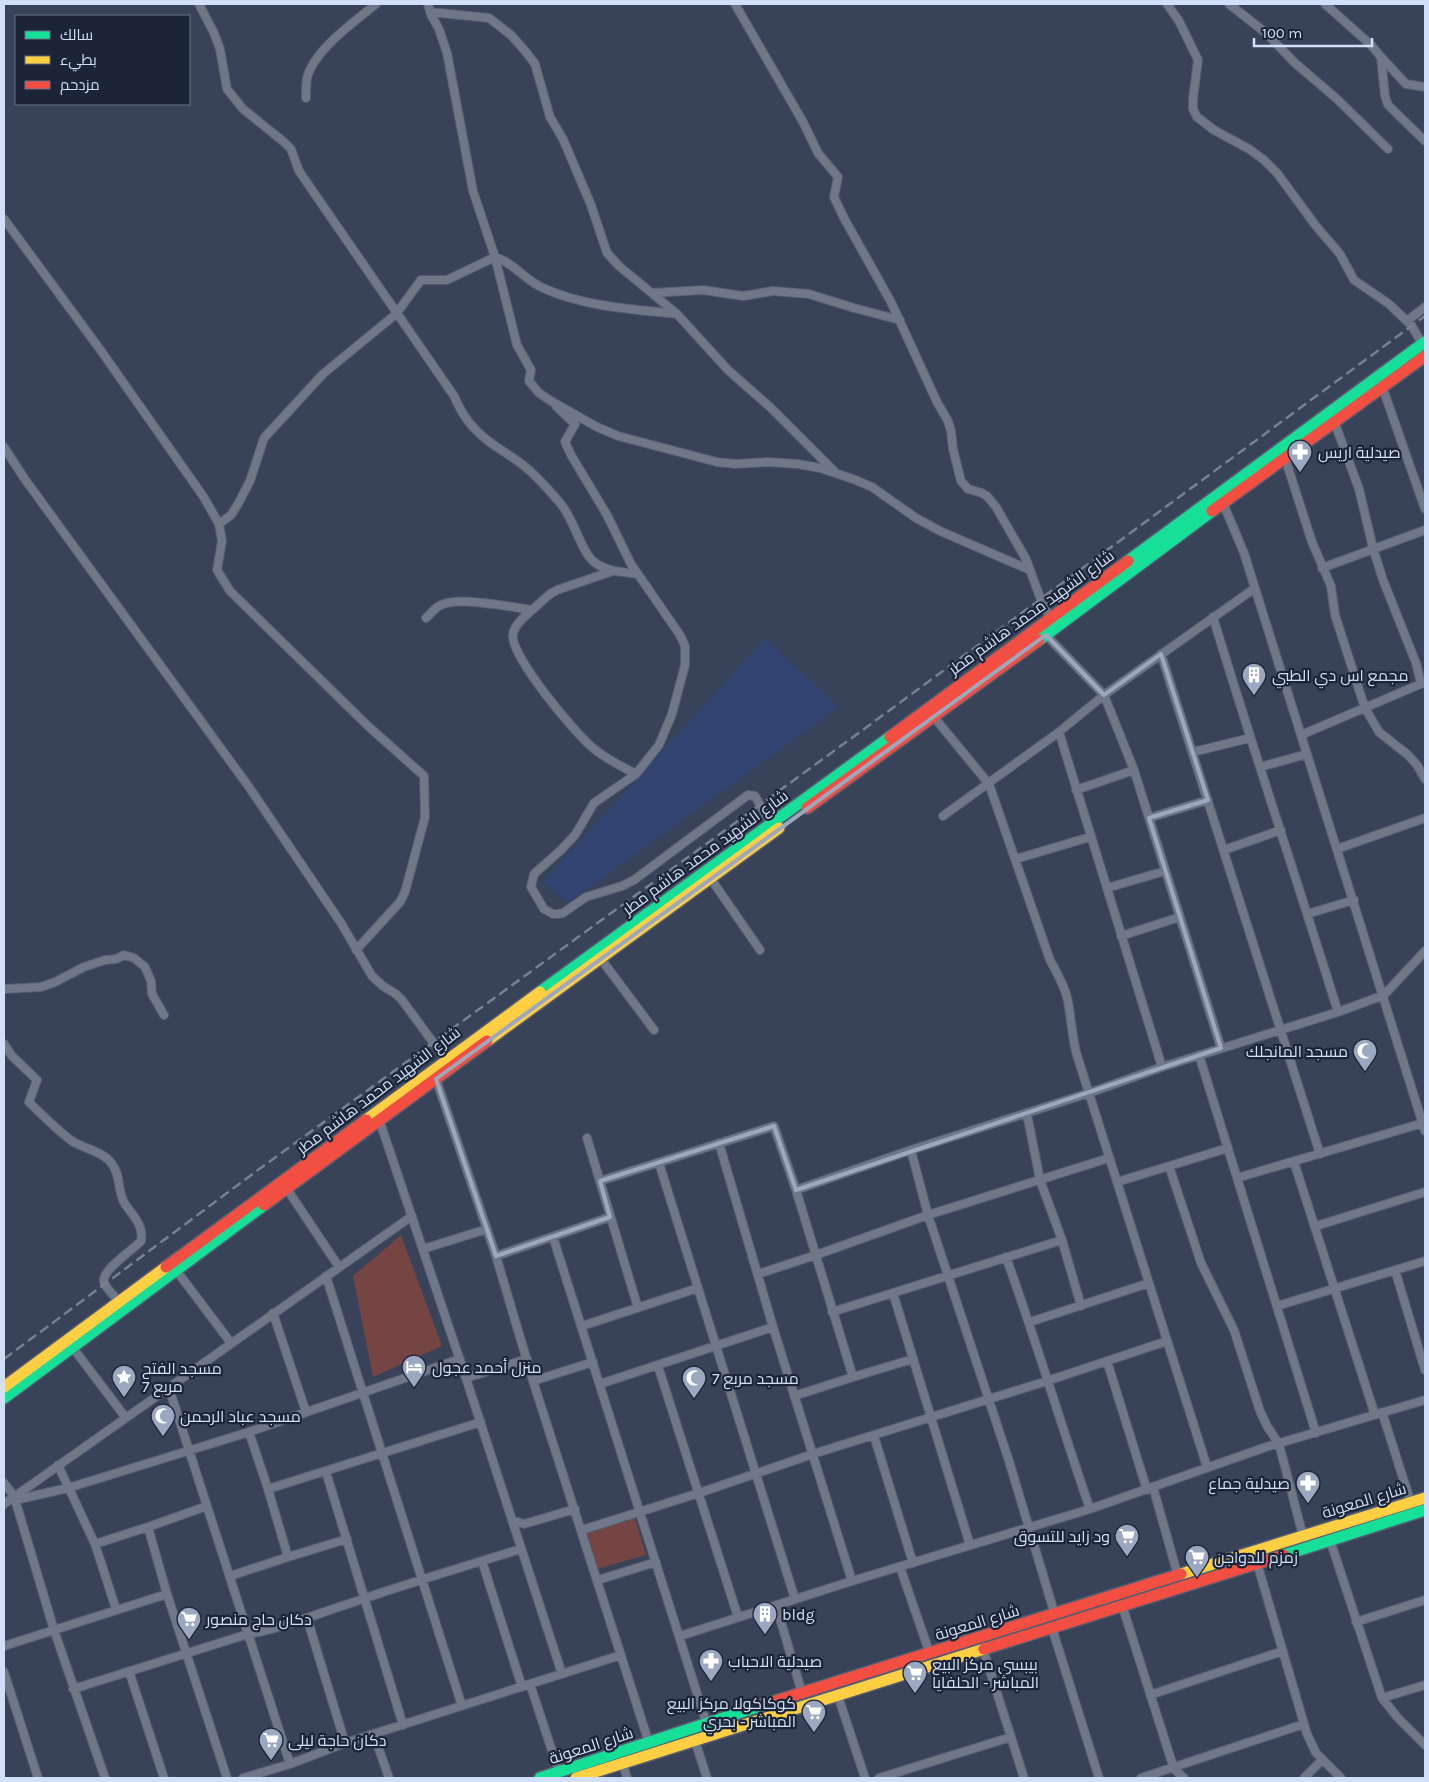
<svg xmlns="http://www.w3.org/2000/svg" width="1429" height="1782" font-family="Karla,Cairo,sans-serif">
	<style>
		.built { fill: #324572 }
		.green { fill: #754544 }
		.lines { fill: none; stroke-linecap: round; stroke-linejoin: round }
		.street-casing { stroke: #555e71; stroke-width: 10 }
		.fast-casing { stroke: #555e71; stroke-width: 14 }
		.slow-casing { stroke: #555e71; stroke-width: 14 }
		.jam-casing { stroke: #555e71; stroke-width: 14 }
		.street { stroke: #6f7788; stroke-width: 8 }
		.fast { stroke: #16e098; stroke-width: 11 }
		.slow { stroke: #ffcf43; stroke-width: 11 }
		.jam { stroke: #f24e42; stroke-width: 11 }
		.rail { stroke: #79808f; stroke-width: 2.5; stroke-dasharray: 10 5; stroke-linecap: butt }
		.marked { fill: none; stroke: #9ca8c0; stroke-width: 4; stroke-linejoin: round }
		.labels { text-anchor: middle; stroke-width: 4.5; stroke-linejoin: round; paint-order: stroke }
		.poi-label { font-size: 16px; fill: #d2dff8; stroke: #1c2537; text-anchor: start }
		.street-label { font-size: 16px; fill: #d2dff8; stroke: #1c2537 }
	</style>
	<rect width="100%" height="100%" fill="#384258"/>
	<!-- built -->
	<path class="built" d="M765,639L839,707L568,903L543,881Z"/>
	<!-- green -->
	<path class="green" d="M401,1235L442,1346L373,1377L353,1276Z
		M635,1518L646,1555L597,1569L586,1533Z"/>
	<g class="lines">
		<defs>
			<path id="street" d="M199,4L214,33L220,49L227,89L243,109L284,142L291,149L299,171L454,396C460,409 466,421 477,431C490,445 508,453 523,465C537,476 549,490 560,503C575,520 580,550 594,562C607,572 623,572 638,574
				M428,4L431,15L439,29L447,53L473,191L495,257L517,345L531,370L529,381L539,393L551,401L597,427L618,436L717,462L735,464L767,462L798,464L820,468L853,479L872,487L916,518L940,531L1030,570
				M735,4L803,122L818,153L838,177L834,197L844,218L891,302L937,402L948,421L951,431L953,449L961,481L968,489L982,493L987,496L996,507L1026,559L1041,600L1052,621
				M1167,4L1179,21L1198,60L1193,99V109L1197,117L1214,130L1249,149L1264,160L1277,173L1316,226L1340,254L1354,280L1389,304L1412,326L1422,344
				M1229,4L1266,33L1295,63L1337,99L1388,149
				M1325,4L1371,45L1381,57L1406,84L1425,87
				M430,12L489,18L511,35L526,52L535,64L550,117L563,139L591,205L607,253L619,266L677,314L728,370L770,407L836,473
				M1381,57L1385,96L1388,105L1425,141
				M306,98C306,92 306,85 307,78C314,50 354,22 376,4
				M4,219L99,348L203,496L219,524L222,541L217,570L230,591L368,726L424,776L425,817L405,892L400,902L356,950
				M652,293L703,290L743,296L773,291L809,294L854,308L900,320
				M1407,321L1425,307
				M1382,386L1425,509
				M556,406L575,424L565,442L571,455L607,515L631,564L680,635L685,646V665L672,714L659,745L636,774L594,803L575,835L561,850L534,874L531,887L544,909L553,914H558L563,913L586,897L622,886L634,880L748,795L755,796L771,824
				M1334,421L1359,489L1373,548L1383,580L1416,663L1421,684
				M4,447L24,478L249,787L341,923L372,976L383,986L396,994L402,1000L446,1060
				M1285,458L1312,542L1331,586L1335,615L1365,708L1379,732L1408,755L1417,765L1425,779
				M1223,503L1244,553L1425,1131
				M219,524L231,515L238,504L250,481L264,438L323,374L396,314L421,280H447L495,257C514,263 525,280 543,288C585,307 632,309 677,314
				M1322,568L1425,530
				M532,610C525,616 515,624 513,634C509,655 575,733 593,748C606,759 621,766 636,774
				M1213,617C1253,749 1297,880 1338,1012
				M426,618C431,614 435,607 441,605C459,596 511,607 532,610L550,594L557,590L613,571
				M1046,635L1104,695L1134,770L1221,1048
				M1161,654L1320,1154
				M933,716L989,784L1050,960C1057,973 1065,986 1068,1001C1071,1019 1072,1034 1076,1052L1207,1467
				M1059,732L1162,1067
				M1301,735L1423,683
				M1193,752L1250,738
				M1260,767L1307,754
				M1076,790L1134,770
				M943,816L1059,732L1104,695L1255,588
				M1149,818L1208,800
				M1337,849L1425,818
				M1224,850L1281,830
				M1016,859L1090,837
				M711,879L760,950
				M1107,888L1165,871
				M1307,914L1354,900
				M1121,936L1180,917
				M601,959L654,1030
				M4,989L41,987L55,982L84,967L105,960L116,959L124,955L134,958L145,967L151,981L152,994L164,1015
				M4,1044L12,1056L37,1080L29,1102C42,1115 57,1130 72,1141C84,1149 103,1151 112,1164C121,1175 117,1191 125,1204C133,1216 144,1225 141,1241C133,1250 101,1270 104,1282C106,1289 115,1296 119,1302
				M1199,1055L1316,1433
				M436,1079L496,1256L533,1381L649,1743
				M1027,1114L1040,1180L1062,1240L1081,1306
				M380,1122L466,1378L562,1674
				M587,1138L638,1308
				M719,1143L773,1327L852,1581
				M911,1150L928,1215L1009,1461L1055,1615
				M1294,1162L1375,1415
				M659,1163L795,1599
				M1169,1166L1201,1263L1234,1330L1260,1411L1267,1426L1279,1444L1303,1536
				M1237,1178L1423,1123
				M600,1181L774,1126L796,1190L853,1377L794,1396
				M1117,1182L1228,1148
				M287,1189L339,1267
				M796,1190L911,1150L1089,1093L1162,1067L1338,1012L1384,995L1425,951
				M1316,1226L1425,1192
				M553,1237L707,1725
				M423,1249L487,1229
				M496,1256L610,1217
				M1006,1257C1036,1340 1061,1425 1090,1509
				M176,1270L231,1343
				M1395,1270L1425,1370
				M758,1274L816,1255L928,1215L1109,1158
				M326,1276L462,1706
				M893,1293L970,1545
				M1277,1306L1425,1261
				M832,1312L1062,1240
				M273,1313L306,1412
				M1030,1322L1149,1283
				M582,1326L698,1288
				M70,1344L126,1418
				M1107,1361L1147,1490
				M658,1366L738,1617
				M853,1377L913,1359
				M466,1378L527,1359
				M533,1381L593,1362
				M600,1384L773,1327
				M169,1388L290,1764
				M1382,1412L1411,1503
				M249,1432L268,1489L481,1422
				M874,1436L913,1563
				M58,1465L95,1544L148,1527
				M326,1472L403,1725
				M4,1483L14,1496L54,1630L105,1778
				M1153,1487L1178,1576
				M268,1489L288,1557L347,1539
				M15,1500L68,1488L249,1432L460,1359
				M4,1504L412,1216
				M207,1506L148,1527L167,1594L227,1778
				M513,1523L518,1522L524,1524L575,1509
				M582,1530L699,1493L813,1454L1047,1381L1167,1341
				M1330,1540L1382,1698L1398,1718L1425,1745
				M95,1544L116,1609
				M482,1561L522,1687
				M1257,1563L1307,1734L1316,1753L1341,1778
				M900,1567L930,1654
				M230,1576L288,1557
				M598,1580L656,1562
				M776,1605L802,1693
				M1122,1605L1174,1769L1184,1778
				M307,1618L345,1743
				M1356,1622L1425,1600
				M1052,1628L1099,1778
				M680,1636L852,1581L1090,1509L1266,1447L1425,1400
				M4,1646L167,1594
				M983,1649L1024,1778
				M129,1671L164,1778
				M4,1672L38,1778
				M530,1684L559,1772
				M73,1689L248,1634C284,1628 319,1613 354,1602C409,1583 465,1566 521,1549
				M1150,1695L1283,1651
				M838,1696L865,1778
				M1382,1698L1425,1685
				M374,1735L389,1778
				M695,1741L707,1778
				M623,1764L627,1778
				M243,1778L290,1764L345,1743L621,1655
				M879,1778L1011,1737
				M1141,1778L1304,1724
				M1304,1778L1322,1760"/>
			<path id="fast" d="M1128,561L1425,342
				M1039,640L1212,511
				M540,992L890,737
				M4,1398L264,1205
				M1284,1555L1425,1510
				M540,1778L763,1705"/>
			<path id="slow" d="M487,1041L779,828
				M366,1120L540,992
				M4,1387L166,1267
				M1181,1574L1425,1498
				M576,1778L984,1649"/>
			<path id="jam" d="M1212,511L1425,356
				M890,737L1128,561
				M807,808L1039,640
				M264,1205L487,1041
				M166,1267L366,1120
				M984,1649L1284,1555
				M763,1705L1181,1574"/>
		</defs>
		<!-- street casing -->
		<use href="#street" class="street-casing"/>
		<!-- fast casing -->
		<use href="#fast" class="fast-casing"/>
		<!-- slow casing -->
		<use href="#slow" class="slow-casing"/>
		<!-- jam casing -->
		<use href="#jam" class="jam-casing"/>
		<!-- street -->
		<use href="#street" class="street"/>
		<!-- fast -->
		<use href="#fast" class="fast"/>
		<!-- slow -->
		<use href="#slow" class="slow"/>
		<!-- jam -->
		<use href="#jam" class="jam"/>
		<!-- rail -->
		<path class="rail" d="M4,1359L258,1170L860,732L1425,316"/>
	</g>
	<!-- marked area -->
	<path class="marked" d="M1046,635L1104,695L1161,654L1208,800L1149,818L1221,1048L796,1190L774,1126L600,1181L610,1217L496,1256L436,1079Z"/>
	<!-- icons -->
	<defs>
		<symbol id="pharmacy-pin" viewBox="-11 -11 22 30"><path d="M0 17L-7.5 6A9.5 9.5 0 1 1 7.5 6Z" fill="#9ca8c0" stroke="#1c2537"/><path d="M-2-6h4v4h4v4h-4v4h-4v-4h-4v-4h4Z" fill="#fff"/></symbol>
		<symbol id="building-pin" viewBox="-11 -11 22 30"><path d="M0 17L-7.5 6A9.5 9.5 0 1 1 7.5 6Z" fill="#9ca8c0" stroke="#1c2537"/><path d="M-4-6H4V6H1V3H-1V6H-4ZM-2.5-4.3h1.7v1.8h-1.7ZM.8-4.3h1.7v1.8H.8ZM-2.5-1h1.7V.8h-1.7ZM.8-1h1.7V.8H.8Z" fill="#fff"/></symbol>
		<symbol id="mosque-pin" viewBox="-11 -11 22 30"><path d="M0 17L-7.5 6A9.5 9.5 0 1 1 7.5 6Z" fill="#9ca8c0" stroke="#1c2537"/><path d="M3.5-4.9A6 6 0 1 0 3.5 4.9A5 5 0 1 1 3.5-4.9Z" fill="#fff"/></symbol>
		<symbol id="hotel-pin" viewBox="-11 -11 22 30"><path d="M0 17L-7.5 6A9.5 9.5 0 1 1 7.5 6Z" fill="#9ca8c0" stroke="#1c2537"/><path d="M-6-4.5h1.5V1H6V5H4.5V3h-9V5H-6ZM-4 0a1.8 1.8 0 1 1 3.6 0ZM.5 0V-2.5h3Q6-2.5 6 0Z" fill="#fff"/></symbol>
		<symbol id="sight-pin" viewBox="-11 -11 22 30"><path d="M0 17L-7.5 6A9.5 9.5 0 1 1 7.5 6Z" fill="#9ca8c0" stroke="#1c2537"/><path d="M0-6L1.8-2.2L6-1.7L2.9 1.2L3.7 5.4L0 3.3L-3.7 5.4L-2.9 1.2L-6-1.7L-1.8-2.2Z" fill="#fff"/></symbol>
		<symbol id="supermarket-pin" viewBox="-11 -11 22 30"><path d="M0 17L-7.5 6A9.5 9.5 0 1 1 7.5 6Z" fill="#9ca8c0" stroke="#1c2537"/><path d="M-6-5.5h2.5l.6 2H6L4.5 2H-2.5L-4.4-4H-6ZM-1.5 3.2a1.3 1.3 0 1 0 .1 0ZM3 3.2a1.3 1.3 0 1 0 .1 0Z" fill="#fff"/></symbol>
	</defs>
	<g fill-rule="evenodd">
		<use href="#pharmacy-pin" x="1286" y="438" width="28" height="38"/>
		<use href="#building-pin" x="1240" y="661" width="28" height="38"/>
		<use href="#mosque-pin" x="1351" y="1037" width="28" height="38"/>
		<use href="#hotel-pin" x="400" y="1353" width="28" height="38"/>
		<use href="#sight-pin" x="110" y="1363" width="28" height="38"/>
		<use href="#mosque-pin" x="680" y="1364" width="28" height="38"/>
		<use href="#mosque-pin" x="149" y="1402" width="28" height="38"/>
		<use href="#pharmacy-pin" x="1294" y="1469" width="28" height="38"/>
		<use href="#supermarket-pin" x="1113" y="1522" width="28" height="38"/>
		<use href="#supermarket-pin" x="1183" y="1543" width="28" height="38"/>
		<use href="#building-pin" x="751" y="1600" width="28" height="38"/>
		<use href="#supermarket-pin" x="175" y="1605" width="28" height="38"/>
		<use href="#pharmacy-pin" x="697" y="1647" width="28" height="38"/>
		<use href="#supermarket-pin" x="901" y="1659" width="28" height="38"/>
		<use href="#supermarket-pin" x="800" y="1698" width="28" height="38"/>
		<use href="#supermarket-pin" x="257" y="1726" width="28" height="38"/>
	</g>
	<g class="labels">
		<!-- poi labels -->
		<g class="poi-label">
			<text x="1318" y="458">صيدلية اريس</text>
			<text x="1272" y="681">مجمع اس دي الطبي</text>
			<text x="1348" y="1057" text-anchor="end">مسجد المانجلك</text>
			<text x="432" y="1373">منزل أحمد عجول</text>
			<text x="142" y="1374">مسجد الفتح<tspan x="142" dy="18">مربع 7</tspan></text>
			<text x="712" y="1384">مسجد مربع 7</text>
			<text x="180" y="1422">مسجد عباد الرحمن</text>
			<text x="1290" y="1489" text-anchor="end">صيدلية جماع</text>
			<text x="1110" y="1542" text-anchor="end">ود زايد للتسوق</text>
			<text x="1214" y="1563">زمزم للدواجن</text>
			<text x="782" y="1620">bldg</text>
			<text x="206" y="1625">دكان حاج منصور</text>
			<text x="728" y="1667">صيدلية الاحباب</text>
			<text x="932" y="1670">بيبسي مركز البيع<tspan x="932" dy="18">المباشر - الحلفايا</tspan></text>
			<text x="796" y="1709" text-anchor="end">كوكاكولا مركز البيع<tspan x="796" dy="18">المباشر - بحري</tspan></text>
			<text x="288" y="1746">دكان حاجة ليلى</text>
		</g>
		<!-- street labels -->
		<g class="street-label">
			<text transform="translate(1031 612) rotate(-36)" y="6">شارع الشهيد محمد هاشم مطر</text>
			<text transform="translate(705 852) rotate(-36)" y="6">شارع الشهيد محمد هاشم مطر</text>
			<text transform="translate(378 1090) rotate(-37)" y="6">شارع الشهيد محمد هاشم مطر</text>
			<text transform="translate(1364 1500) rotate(-17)" y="6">شارع المعونة</text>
			<text transform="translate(977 1622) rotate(-17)" y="6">شارع المعونة</text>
			<text transform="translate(591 1745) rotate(-18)" y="6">شارع المعونة</text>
		</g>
	</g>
	<!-- border -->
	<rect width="1429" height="1782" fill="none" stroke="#d2dff8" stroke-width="10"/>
	<!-- legend -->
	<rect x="15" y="15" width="175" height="90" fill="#1c2537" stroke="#656f84"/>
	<rect x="25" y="31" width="25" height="8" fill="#16e098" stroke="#656f84"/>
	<text x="60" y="40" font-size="15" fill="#d2dff8">سالك</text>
	<rect x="25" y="56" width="25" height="8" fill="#ffcf43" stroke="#656f84"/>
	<text x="60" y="65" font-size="15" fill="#d2dff8">بطيء</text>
	<rect x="25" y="81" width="25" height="8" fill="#f24e42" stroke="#656f84"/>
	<text x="60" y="90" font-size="15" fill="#d2dff8">مزدحم</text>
	<!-- scale -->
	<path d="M1254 38v8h118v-8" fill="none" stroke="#d2dff8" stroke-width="2.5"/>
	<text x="1262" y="38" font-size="15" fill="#d2dff8" stroke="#1c2537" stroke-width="4" paint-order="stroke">100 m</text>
</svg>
